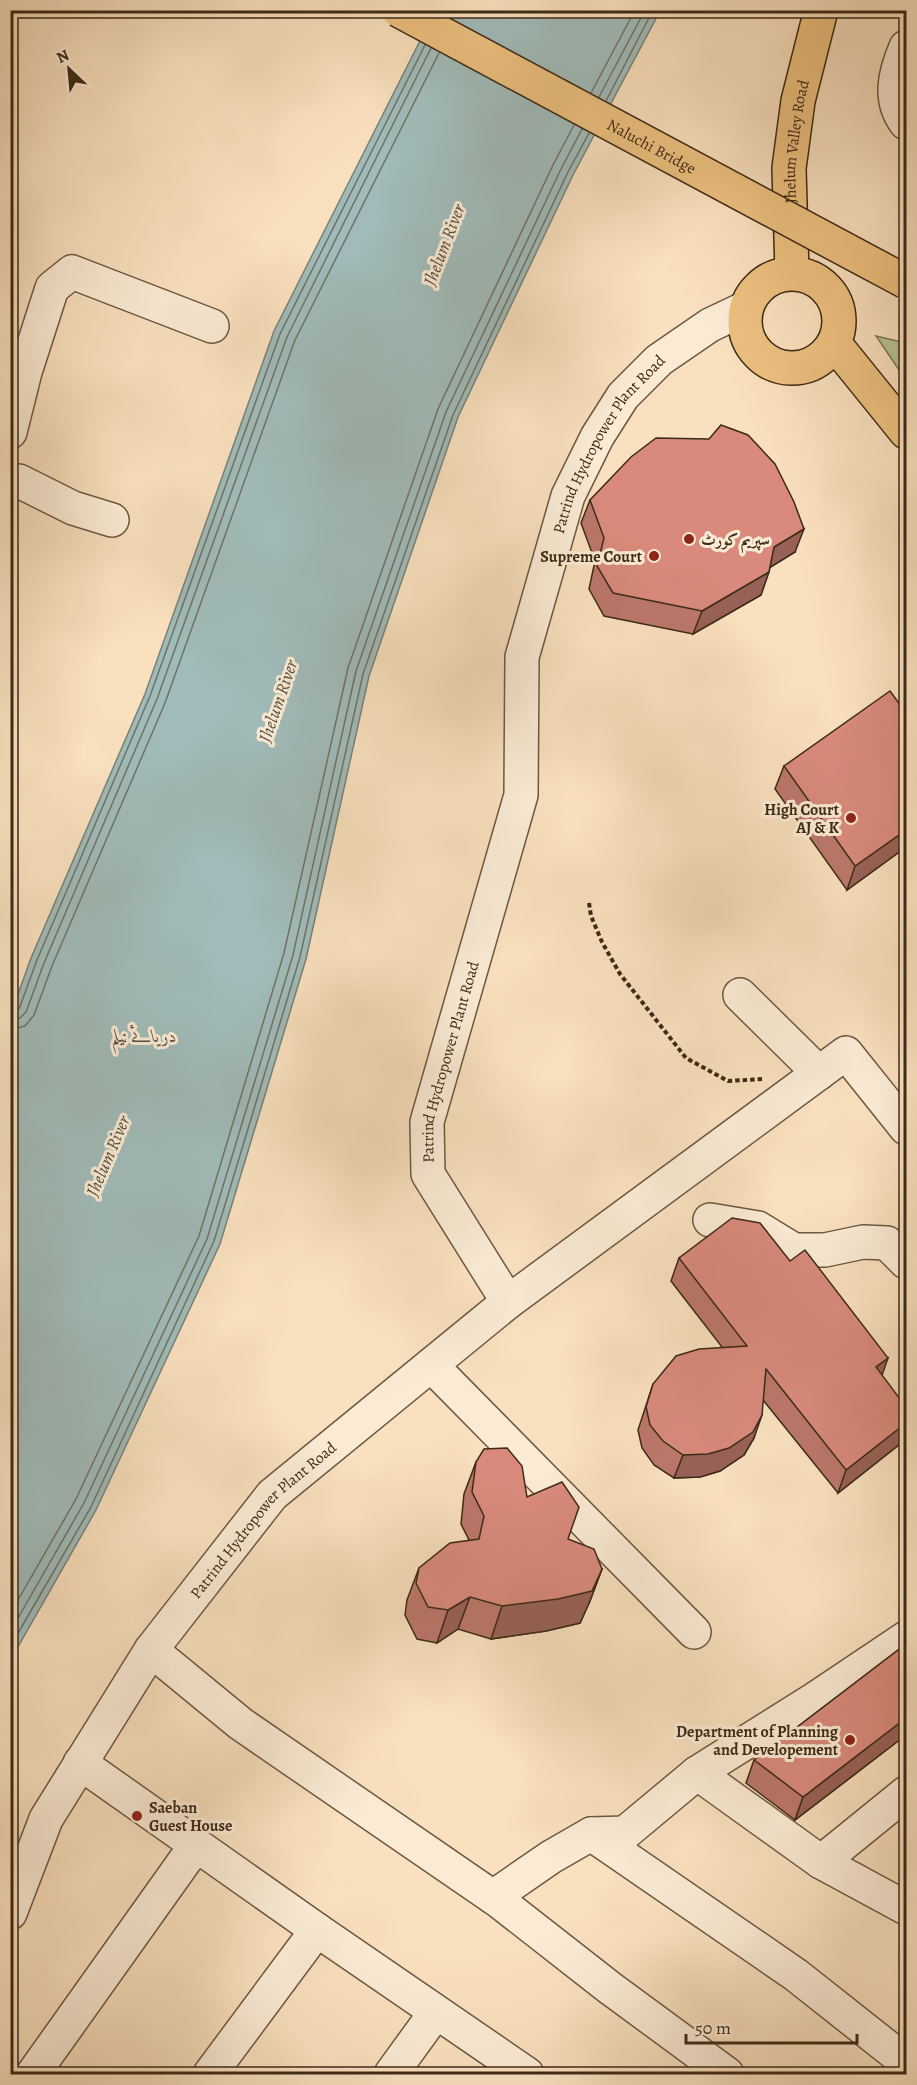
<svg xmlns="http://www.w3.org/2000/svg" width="917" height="2085" font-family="Alegreya,Amiri,serif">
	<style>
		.green { fill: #b8c396; stroke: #7a7656; stroke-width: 1.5 }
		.water { fill: #a0bbb9; stroke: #788178; stroke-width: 1.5 }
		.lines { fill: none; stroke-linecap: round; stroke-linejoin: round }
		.shore { stroke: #6e7268; stroke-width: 1.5 }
		.minor-casing { stroke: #6c5841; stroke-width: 36 }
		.highway-casing { stroke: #3d2a17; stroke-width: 36 }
		.path { stroke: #3d2a17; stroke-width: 4; stroke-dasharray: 4.5 3; stroke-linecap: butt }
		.minor { stroke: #fbebd5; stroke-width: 33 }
		.highway { stroke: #ecc07f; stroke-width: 33 }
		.highway-bridge-casing { stroke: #3d2a17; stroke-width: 36; stroke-linecap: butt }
		.highway-bridge { stroke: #ecc07f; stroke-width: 33 }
		.wall { fill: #bb776b; stroke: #3d2a17; stroke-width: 1.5 }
		.shaded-wall { fill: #986157; stroke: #3d2a17; stroke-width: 1.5 }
		.building { fill: #d98a7c; stroke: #3d2a17; stroke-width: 1.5 }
		.poi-dot { fill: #8f2418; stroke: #fbebd5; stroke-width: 2 }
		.labels { text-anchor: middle; stroke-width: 6; stroke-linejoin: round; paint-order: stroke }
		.street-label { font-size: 16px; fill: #3d2a17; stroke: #fbebd5 }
		.poi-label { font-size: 16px; font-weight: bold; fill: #3d2a17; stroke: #fbebd5; text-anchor: end }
		.water-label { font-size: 18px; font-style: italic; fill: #564e40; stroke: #fbebd5 }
	</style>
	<rect width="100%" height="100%" fill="#f9e0be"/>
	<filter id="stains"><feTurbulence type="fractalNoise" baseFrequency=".00333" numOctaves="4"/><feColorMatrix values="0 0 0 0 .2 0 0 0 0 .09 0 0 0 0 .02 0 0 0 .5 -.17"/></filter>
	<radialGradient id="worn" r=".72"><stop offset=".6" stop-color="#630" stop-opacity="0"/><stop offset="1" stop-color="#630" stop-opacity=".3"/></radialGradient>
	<!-- green -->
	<path class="green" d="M876,336L906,343V380Z"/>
	<!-- water -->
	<path class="water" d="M435,11H660L573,175L458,417L369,676L306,959L220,1244L96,1510L11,1659V1014L31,958L145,694L274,331Z"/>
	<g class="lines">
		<!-- shore -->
		<path class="shore" d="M591,93L635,10
			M599,97L645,10
			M606,101L653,10
			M10,1013L15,1012L19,1009L37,960L150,696L280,334L425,45
			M10,1021L20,1018L26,1012L44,963L157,699L287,337L431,48
			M10,1030L25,1026L34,1015L52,966L165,703L295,340L439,53
			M10,1614L76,1499L199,1236L284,953L348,668L438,409L553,165L574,125
			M10,1632L84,1503L207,1239L293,955L356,671L446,412L561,169L582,129
			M10,1647L91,1507L214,1241L300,957L363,674L453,415L568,172L589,133"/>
		<defs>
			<g id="minor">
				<path d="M906,47C895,73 888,99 906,123"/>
				<path d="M10,432L25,372L52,288L72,272L212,326"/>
				<path d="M10,482L19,481L73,508L112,520"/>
				<path d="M740,995L819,1073"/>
				<path d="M710,1220L758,1228L794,1250H825L863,1242L887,1243L906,1262"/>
				<path id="s1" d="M508,1302L428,1174L427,1122L521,795L522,657L568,496L597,437L623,396L659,360L710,325L746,308"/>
				<path d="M431,1365L694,1632"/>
				<path d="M151,1650L241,1724L500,1902L610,1988L727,2074"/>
				<path d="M80,1763L317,1930L527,2074"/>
				<path d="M697,1773L821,1862L906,1908"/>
				<path d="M591,1834L796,1975L906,2062"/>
				<path d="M821,1862L906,1793"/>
				<path d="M493,1897L551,1857L591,1834L625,1833L697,1773L815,1699L906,1638"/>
				<path id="s2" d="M10,1913L46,1819L151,1650L272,1495L508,1302L846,1053L906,1128"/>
				<path d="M33,2074L196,1845"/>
				<path d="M210,2074L317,1930"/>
				<path d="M391,2074L436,2012"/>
			</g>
			<g id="highway">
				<path id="s3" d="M792,273L789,168L798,101L821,10"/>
				<circle cx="792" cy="321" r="47"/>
				<path d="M834,343L906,432"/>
			</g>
		</defs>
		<!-- minor casing -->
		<use href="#minor" class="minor-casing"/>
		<!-- highway casing -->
		<use href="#highway" class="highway-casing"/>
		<!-- path -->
		<path class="path" d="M589,903L591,916L602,942L620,974L686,1058L728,1081L762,1079"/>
		<!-- minor -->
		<use href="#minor" class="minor"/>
		<!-- highway -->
		<use href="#highway" class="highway"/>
		<defs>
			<g id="highway-bridge">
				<path id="s4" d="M398,10L906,282"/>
			</g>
		</defs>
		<!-- highway-bridge casing -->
		<use href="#highway-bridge" class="highway-bridge-casing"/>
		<!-- highway-bridge -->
		<use href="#highway-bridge" class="highway-bridge"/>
	</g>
	<!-- wall -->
	<path class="wall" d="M590,500L795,552L770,567L761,595L693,634L604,616L589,589L595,561L581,523Z
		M784,766L906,847L847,890L775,789Z
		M679,1258L790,1261L882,1375L905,1440L838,1493L763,1400L754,1438L744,1455L720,1471L700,1477L674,1478L654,1465L642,1448L638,1430L653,1384L722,1347L671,1281Z
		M476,1462L527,1497L568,1539L602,1569L590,1601L580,1623L546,1631L491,1639L458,1629L437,1643L417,1639L405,1615L407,1600L419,1568L469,1540L461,1524L464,1494Z
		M906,1644V1735L795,1820L746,1783L754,1760Z"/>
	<!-- shaded-wall -->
	<path class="shaded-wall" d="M804,529L795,552L766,570L774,547Z
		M769,572L761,595L693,634L702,611Z
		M906,830V847L847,890L855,866Z
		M888,1358L880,1381L876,1367Z
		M762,1415L754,1438L744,1455L720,1471L700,1477L674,1478L683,1455Z
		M906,1423V1437L905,1440L838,1493L846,1470Z
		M602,1569L590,1601L580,1623L546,1631L491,1639L502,1606Z
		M470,1597L458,1629L437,1643L448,1610Z
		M906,1718V1735L795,1820L803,1797Z"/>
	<!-- building -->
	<path class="building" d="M721,425L748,435L775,464L794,502L804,529L774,547L769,572L702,611L613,593L597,566L604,538L590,500L631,457L656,438L709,439Z
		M890,691L906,713V830L855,866L784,766Z
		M732,1218L760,1223L790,1261L805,1250L888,1358L876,1367L906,1407V1423L846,1470L766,1369L762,1415L753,1432L729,1448L708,1454L683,1455L663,1441L650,1425L646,1407L653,1384L676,1356L699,1349L747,1346L679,1258Z
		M507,1448L522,1466L527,1497L562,1482L579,1507L568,1539L594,1549L602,1569L592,1591L558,1599L502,1606L470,1597L448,1610L428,1607L416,1583L419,1568L450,1543L479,1539L484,1516L472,1492L476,1462L484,1449Z
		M906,1644V1718L803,1797L754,1760Z"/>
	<!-- markers -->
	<g class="poi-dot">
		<circle cx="689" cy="539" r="6"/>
		<circle cx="654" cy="556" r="6"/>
		<circle cx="851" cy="818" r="6"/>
		<circle cx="850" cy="1740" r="6"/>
		<circle cx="137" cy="1816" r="6"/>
	</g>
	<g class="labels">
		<!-- street labels -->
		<g class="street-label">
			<text dy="6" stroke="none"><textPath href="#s3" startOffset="132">Jhelum Valley Road</textPath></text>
			<text dy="6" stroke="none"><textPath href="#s4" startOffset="288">Naluchi Bridge</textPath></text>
			<text dy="6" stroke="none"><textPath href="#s1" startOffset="914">Patrind Hydropower Plant Road</textPath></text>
			<text dy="6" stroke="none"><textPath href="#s1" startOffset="266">Patrind Hydropower Plant Road</textPath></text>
			<text dy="6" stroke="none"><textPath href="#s2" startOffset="472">Patrind Hydropower Plant Road</textPath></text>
		</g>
		<!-- poi labels -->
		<g class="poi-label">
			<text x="701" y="545" text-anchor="start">سپریم کورٹ</text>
			<text x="642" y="562">Supreme Court</text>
			<text x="839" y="815">High Court<tspan x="839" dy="18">AJ &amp; K</tspan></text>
			<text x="838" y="1737">Department of Planning<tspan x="838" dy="18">and Developement</tspan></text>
			<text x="149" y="1813" text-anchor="start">Saeban<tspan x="149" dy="18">Guest House</tspan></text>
		</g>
		<!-- water labels -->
		<g class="water-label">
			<text transform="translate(444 245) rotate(-69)" y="6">Jhelum River</text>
			<text transform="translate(278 701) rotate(-71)" y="6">Jhelum River</text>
			<text x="144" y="1042">دریائے نیلم</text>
			<text transform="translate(108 1156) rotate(-67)" y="6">Jhelum River</text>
		</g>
	</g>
	<!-- margin -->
	<rect width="917" height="2085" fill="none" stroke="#f9e0be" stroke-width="36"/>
	<rect x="12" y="12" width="893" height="2061" fill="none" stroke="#3d2a17" stroke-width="3"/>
	<rect x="18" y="18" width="881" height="2049" fill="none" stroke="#3d2a17" stroke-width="1.5"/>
	<!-- north arrow -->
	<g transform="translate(69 69) rotate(334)" stroke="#fbebd5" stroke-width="4.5" paint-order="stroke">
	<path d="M0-4.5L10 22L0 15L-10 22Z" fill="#3d2a17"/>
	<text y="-9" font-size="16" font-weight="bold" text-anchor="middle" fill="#3d2a17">N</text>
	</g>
	<!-- scale -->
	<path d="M686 2034v9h171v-9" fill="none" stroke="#3d2a17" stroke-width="3"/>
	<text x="695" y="2034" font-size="18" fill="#3d2a17" stroke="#fbebd5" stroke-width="4.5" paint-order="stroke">50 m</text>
	<rect width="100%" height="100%" filter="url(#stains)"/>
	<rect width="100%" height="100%" fill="url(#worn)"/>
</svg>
